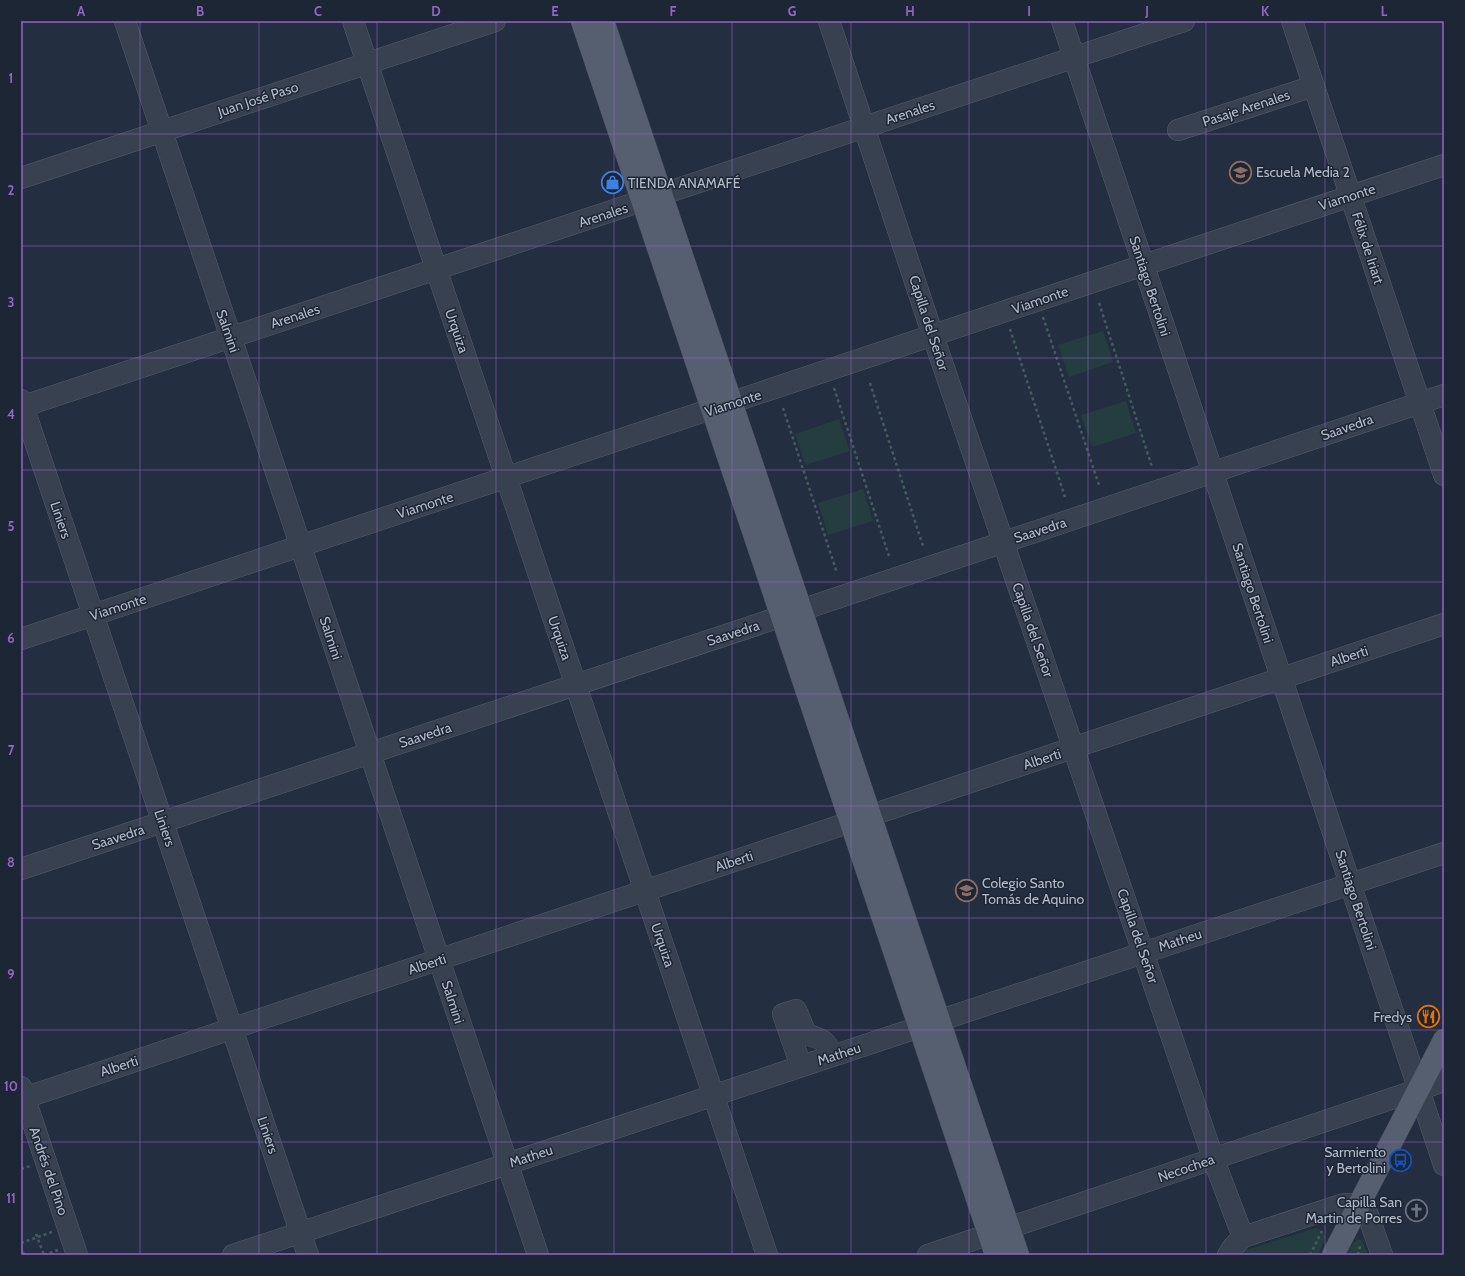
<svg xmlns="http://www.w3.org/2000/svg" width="1465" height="1276" font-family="Cabin,sans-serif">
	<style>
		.green { fill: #253d41 }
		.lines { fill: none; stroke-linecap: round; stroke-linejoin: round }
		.minor-casing { stroke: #535c6b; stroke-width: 22 }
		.major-casing { stroke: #414a59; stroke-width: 23 }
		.path { stroke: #435a5e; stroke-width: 2.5; stroke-dasharray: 3 3; stroke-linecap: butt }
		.minor { stroke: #384150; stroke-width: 21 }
		.major { stroke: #565f70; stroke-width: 22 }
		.grid { fill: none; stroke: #9266c4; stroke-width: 1; stroke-opacity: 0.55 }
		.labels { text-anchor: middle; stroke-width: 3; stroke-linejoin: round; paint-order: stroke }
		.street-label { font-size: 14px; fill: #b4bccb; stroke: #1c2635 }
		.poi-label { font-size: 14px; fill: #b4bccb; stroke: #1c2635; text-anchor: start }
		.neatline { fill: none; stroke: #9266c4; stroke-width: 1.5 }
		.grid-label { font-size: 13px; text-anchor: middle; font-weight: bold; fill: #9266c4 }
	</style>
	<rect width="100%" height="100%" fill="#232e40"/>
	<!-- green -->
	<path class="green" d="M1103,331L1113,362L1069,377L1058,345Z
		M1126,401L1136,433L1092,447L1081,415Z
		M839,419L850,451L805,465L795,434Z
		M863,489L873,521L828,535L818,503Z
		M1316,1228L1322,1231L1326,1237L1318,1255H1235L1236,1253Z
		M1357,1240H1362L1368,1255H1346L1353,1243Z"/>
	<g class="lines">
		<defs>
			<path id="minor" d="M125,21L538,1255
				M353,21L767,1255
				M829,21L933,336L1213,1158L1243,1237
				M1062,21L1444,1165
				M1292,21L1444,475
				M1178,130L1314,86
				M21,178L495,21
				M21,400L308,1255
				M21,407L1184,21
				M21,639L1444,165
				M21,869L801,610L1444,395
				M801,1066L783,1014L796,1010L806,1034C823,1040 825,1039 833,1056
				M21,1087L77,1255
				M21,1099L1444,624
				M233,1255L1444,853
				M928,1255L1444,1081
				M1228,1255L1233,1247L1243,1237L1344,1204H1359L1368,1215L1382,1255"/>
			<path id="major" d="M582,21L996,1255
				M603,21L1018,1255
				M1333,1255L1444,1040"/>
		</defs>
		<!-- minor casing -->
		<use href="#minor" class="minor-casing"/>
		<!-- major casing -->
		<use href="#major" class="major-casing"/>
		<!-- path -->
		<path class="path" d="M1099,303L1152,467
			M1043,317L1099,485
			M1010,329L1065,497
			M870,383L923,546
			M834,388L889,556
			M783,408L837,573
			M21,1169L30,1166
			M36,1234L44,1255
			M21,1243L52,1232
			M21,1246L24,1255
			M44,1255L58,1250
			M1310,1255L1322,1231
			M1358,1255L1360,1246"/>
		<!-- minor -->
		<use href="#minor" class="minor"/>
		<!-- major -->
		<use href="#major" class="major"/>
	</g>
	<!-- grid -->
	<path class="grid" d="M140,21V1255M259,21V1255M377,21V1255M496,21V1255M614,21V1255M732,21V1255M851,21V1255M969,21V1255M1088,21V1255M1206,21V1255M1325,21V1255M21,134H1444M21,246H1444M21,358H1444M21,470H1444M21,582H1444M21,694H1444M21,806H1444M21,918H1444M21,1030H1444M21,1142H1444"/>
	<!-- icons -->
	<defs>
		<symbol id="school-ring" viewBox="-11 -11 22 22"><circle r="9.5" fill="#1c2635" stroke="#8d6e63" stroke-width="1.5"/><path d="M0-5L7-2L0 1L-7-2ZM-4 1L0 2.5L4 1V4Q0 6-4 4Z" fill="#8d6e63"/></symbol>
		<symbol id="shop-ring" viewBox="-11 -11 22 22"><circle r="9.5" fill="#1c2635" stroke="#3f7fe0" stroke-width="1.5"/><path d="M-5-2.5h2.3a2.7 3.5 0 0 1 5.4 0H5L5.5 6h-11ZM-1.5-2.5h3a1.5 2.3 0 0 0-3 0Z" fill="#3f7fe0"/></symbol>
		<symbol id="restaurant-ring" viewBox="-11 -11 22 22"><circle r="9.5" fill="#1c2635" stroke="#e8710a" stroke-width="1.5"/><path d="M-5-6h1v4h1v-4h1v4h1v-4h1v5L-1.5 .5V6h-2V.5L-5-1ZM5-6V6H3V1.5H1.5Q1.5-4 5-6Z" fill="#e8710a"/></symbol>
		<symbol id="bus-ring" viewBox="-11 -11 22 22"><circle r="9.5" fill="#1c2635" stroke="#1a4fb4" stroke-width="1.5"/><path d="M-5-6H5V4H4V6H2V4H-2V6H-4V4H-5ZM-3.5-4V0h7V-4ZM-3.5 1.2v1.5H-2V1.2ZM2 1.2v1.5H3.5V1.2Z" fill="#1a4fb4"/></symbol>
		<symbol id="church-ring" viewBox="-11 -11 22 22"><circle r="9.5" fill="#1c2635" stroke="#6b7280" stroke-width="1.5"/><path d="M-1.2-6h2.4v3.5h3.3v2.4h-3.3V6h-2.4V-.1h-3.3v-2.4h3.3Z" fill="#6b7280"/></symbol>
	</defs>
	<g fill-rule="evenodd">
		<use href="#school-ring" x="1228" y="160" width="25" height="25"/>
		<use href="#shop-ring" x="600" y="170" width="25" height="25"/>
		<use href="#school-ring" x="954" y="878" width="25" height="25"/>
		<use href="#restaurant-ring" x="1416" y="1004" width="25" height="25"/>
		<use href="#bus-ring" x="1388" y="1148" width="25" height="25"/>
		<use href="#church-ring" x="1404" y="1198" width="25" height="25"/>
	</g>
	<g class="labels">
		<!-- street labels -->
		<g class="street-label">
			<text transform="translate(258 99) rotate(-18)" y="5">Juan José Paso</text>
			<text transform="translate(1246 108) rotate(-18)" y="5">Pasaje Arenales</text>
			<text transform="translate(910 112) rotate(-18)" y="5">Arenales</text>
			<text transform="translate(1347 197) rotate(-18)" y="5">Viamonte</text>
			<text transform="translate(603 215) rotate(-18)" y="5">Arenales</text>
			<text transform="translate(1368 248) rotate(72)" y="5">Félix de Iriart</text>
			<text transform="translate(1150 286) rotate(72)" y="5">Santiago Bertolini</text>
			<text transform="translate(1040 300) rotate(-19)" y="5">Viamonte</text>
			<text transform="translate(295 316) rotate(-18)" y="5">Arenales</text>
			<text transform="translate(929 323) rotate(72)" y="5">Capilla del Señor</text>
			<text transform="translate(228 331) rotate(71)" y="5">Salmini</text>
			<text transform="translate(457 331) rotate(71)" y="5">Urquiza</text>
			<text transform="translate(733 403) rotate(-18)" y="5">Viamonte</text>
			<text transform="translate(1347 427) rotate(-19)" y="5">Saavedra</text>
			<text transform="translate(425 505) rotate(-18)" y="5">Viamonte</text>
			<text transform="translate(61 520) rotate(71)" y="5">Liniers</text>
			<text transform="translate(1040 530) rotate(-18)" y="5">Saavedra</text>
			<text transform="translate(1253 593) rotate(72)" y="5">Santiago Bertolini</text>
			<text transform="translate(118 607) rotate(-18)" y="5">Viamonte</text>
			<text transform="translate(1033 630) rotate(71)" y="5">Capilla del Señor</text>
			<text transform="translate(733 633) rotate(-18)" y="5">Saavedra</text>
			<text transform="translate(331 638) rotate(72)" y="5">Salmini</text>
			<text transform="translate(560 638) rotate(71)" y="5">Urquiza</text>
			<text transform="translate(1349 656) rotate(-18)" y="5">Alberti</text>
			<text transform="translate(425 735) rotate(-18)" y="5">Saavedra</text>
			<text transform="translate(1042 759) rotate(-18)" y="5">Alberti</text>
			<text transform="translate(165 828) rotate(71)" y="5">Liniers</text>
			<text transform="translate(118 837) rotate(-18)" y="5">Saavedra</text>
			<text transform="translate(734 861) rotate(-18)" y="5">Alberti</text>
			<text transform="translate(1356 900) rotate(72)" y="5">Santiago Bertolini</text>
			<text transform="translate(1138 936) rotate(71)" y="5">Capilla del Señor</text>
			<text transform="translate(1180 940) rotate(-18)" y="5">Matheu</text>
			<text transform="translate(663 945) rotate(71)" y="5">Urquiza</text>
			<text transform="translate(427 964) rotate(-18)" y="5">Alberti</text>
			<text transform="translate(453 1002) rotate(72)" y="5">Salmini</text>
			<text transform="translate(839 1054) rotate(-18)" y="5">Matheu</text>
			<text transform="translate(119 1066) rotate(-18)" y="5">Alberti</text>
			<text transform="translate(268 1135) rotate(71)" y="5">Liniers</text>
			<text transform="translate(531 1156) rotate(-18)" y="5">Matheu</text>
			<text transform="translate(1186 1168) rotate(-19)" y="5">Necochea</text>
			<text transform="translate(49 1171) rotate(71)" y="5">Andrés del Pino</text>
		</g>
		<!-- poi labels -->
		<g class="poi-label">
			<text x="1256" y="177">Escuela Media 2</text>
			<text x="628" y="188">TIENDA ANAMAFÉ</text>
			<text x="982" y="888">Colegio Santo<tspan x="982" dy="16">Tomás de Aquino</tspan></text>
			<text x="1412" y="1022" text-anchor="end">Fredys</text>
			<text x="1386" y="1157" text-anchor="end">Sarmiento<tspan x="1386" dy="16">y Bertolini</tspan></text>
			<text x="1402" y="1207" text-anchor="end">Capilla San<tspan x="1402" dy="16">Martin de Porres</tspan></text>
		</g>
	</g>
	<!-- border -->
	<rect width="1465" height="1276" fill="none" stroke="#1c2635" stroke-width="44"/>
	<rect x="22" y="22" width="1421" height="1232" class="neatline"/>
	<g class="grid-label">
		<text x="81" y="16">A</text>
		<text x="200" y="16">B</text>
		<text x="318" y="16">C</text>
		<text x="436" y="16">D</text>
		<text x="555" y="16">E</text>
		<text x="673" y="16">F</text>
		<text x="792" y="16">G</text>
		<text x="910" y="16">H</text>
		<text x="1029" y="16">I</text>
		<text x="1147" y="16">J</text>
		<text x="1265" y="16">K</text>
		<text x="1384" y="16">L</text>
		<text x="11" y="83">1</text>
		<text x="11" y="195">2</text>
		<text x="11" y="307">3</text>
		<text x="11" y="419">4</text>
		<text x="11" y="531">5</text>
		<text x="11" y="643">6</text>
		<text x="11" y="755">7</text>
		<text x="11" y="867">8</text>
		<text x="11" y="979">9</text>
		<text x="11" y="1091">10</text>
		<text x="11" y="1203">11</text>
	</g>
</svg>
